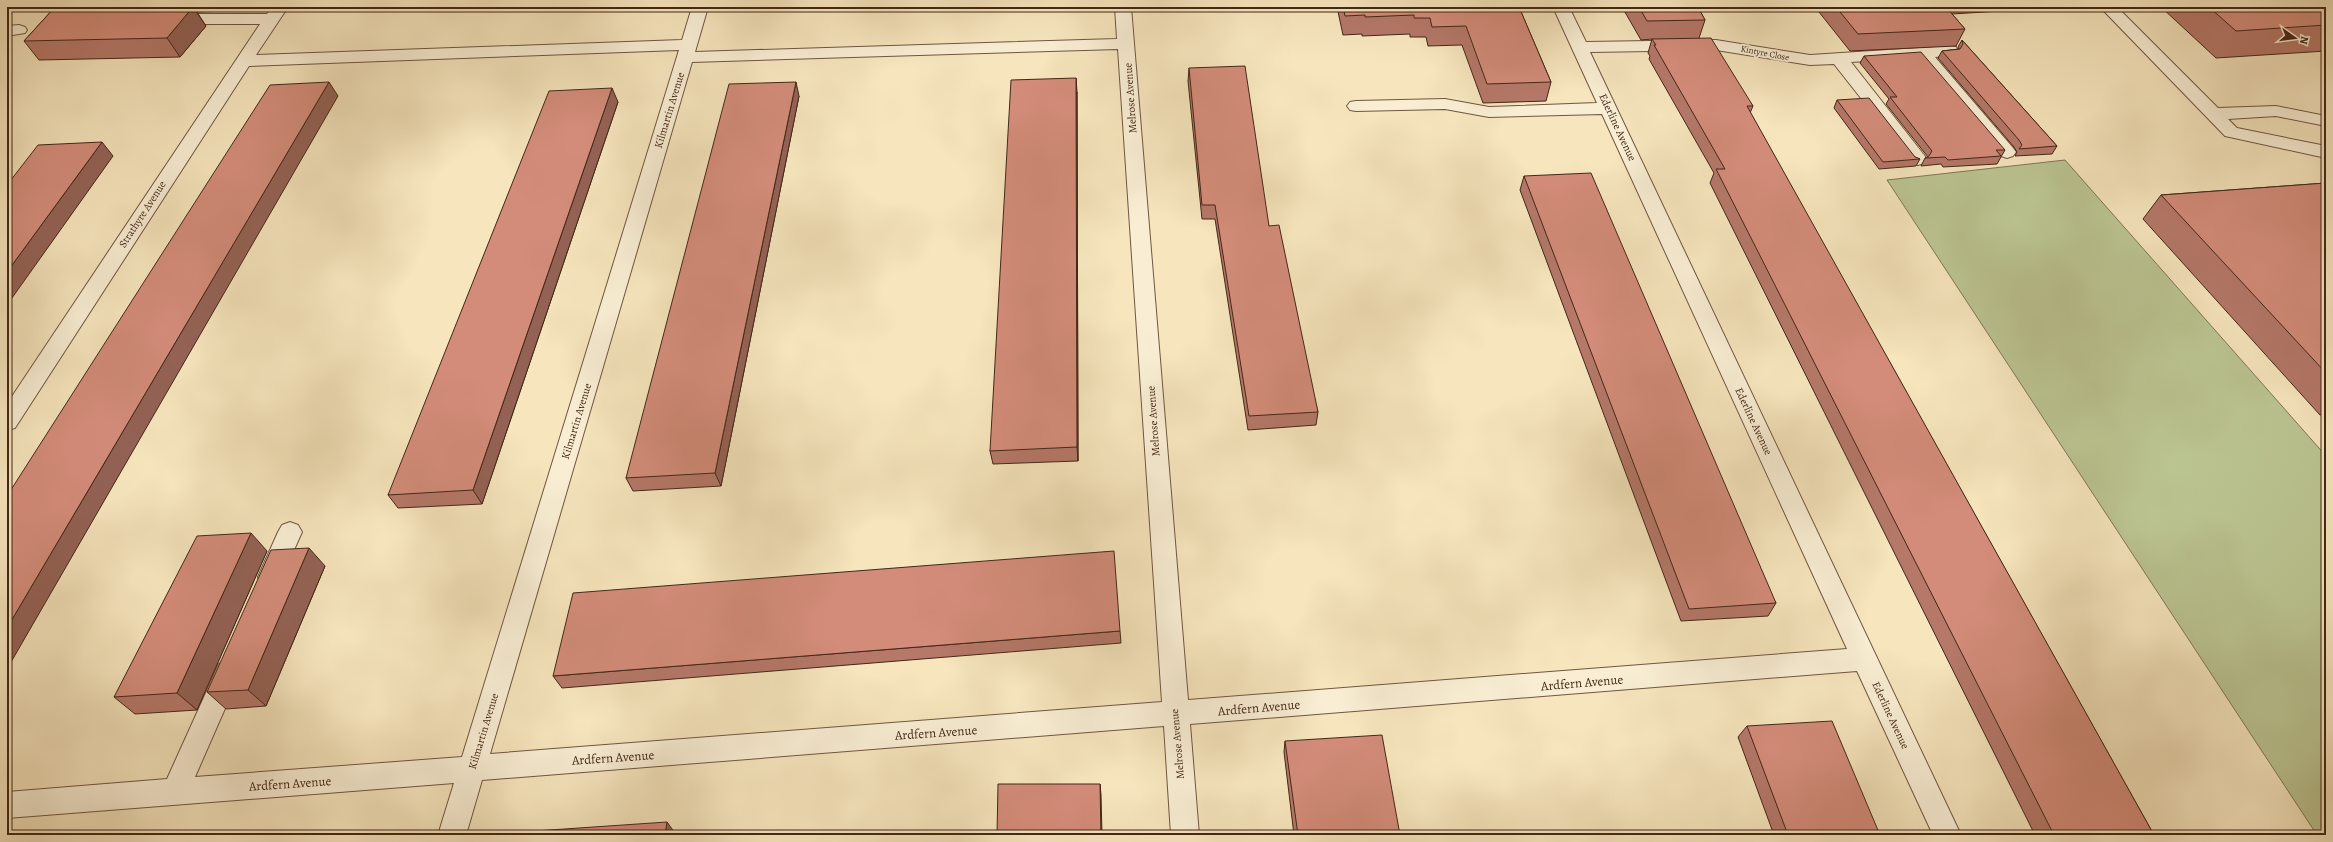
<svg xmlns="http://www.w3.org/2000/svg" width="2333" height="842" font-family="Alegreya,serif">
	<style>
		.green { fill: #bbc592; stroke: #7f7654 }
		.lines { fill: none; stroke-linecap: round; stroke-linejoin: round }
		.minor-casing { stroke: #705640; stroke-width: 2 }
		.minor { fill: #f9eed4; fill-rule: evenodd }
		.wall { fill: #b57869; stroke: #432717 }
		.shaded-wall { fill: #946255; stroke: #432717 }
		.building { fill: #d38c7a; stroke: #432717 }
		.labels { text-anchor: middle; stroke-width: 4; stroke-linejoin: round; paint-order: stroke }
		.far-street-label { font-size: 9px; fill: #432717; stroke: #f9eed4 }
		.street-label { font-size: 11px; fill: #432717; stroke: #f9eed4 }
		.near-street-label { font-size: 13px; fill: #432717; stroke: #f9eed4 }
	</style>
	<rect width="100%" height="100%" fill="#f6e5bd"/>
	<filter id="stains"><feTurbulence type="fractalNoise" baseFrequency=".005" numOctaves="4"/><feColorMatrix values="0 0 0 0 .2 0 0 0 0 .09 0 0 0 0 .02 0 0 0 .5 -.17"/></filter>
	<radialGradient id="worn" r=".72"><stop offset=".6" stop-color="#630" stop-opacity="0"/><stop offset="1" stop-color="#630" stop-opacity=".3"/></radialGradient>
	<!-- green -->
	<path class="green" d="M2065,160L2326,456V835H2317L1887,180Z"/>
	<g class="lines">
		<defs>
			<path id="minor" d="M160,7H176L174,14H267L272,7H288L256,55L682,40L692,7H708L695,52L1117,39L1115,7H1131L1188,700L1847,649L1602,114L1489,117L1445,109L1356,111L1350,110L1347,106L1350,102L1356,101L1445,99L1489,107L1597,103L1553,7H1569L1586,42L1716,40L1810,55L1950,46L1956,47L1958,51L1956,55L1935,57L2013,148L2016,152L2013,156L2007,158L2001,156L1918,58L1851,62L1924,155L1927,159L1924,163L1918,165L1912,163L1834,64L1810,65L1716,50L1590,52L1961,835H1933L1857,671L1190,724L1199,835H1171L1164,726L482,780L466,835H438L454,783L7,818V792L167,779L219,664L228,661L237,664L241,672L195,777L462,757L679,50L249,66L15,428L7,430V404L260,24H165L159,22L157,19ZM1118,49L1162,702L490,754L692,62Z
				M2100,7H2117L2218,108L2276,106L2326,116V126L2276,116L2228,119L2237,128L2326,146V158L2225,136Z
				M19,25L25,27L27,30L25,33L7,36V26Z
				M290,522L298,525L302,532L282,577L279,584L270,587L261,584L258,577L278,532L282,525Z"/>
		</defs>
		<!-- minor casing -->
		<use href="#minor" class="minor-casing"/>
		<!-- minor -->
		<use href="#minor" class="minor"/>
	</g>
	<!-- wall -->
	<path class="wall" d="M55,7H233L230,11L197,12L206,26L180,57L39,60L24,41Z
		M1337,7H1519L1551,82L1546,101L1483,103L1462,45L1428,46L1426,37H1410V34L1362,36V34L1343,35Z
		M1622,7H1698L1705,20L1699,38L1753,106L1750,113L2154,835H2035L1710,183L1714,173L1649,59L1650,56L1648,53L1652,39L1641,40Z
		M1815,7H2065L1952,14L1965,29L1956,46L1850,51Z
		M2161,7H2326V51L2216,58Z
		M1962,40L2057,146L2052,154L2015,156L2017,152L2014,147L1938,58L1942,51L1959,49L1958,47Z
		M1864,56L2005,150L1997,164L1943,167L1941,164L1921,166L1925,158L1928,157L1886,104L1889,99L1860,63Z
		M1189,68L1269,226L1318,412L1316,425L1248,430L1215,219H1202L1188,81Z
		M1077,92L1078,461L993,464L990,451Z
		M799,96L721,486L633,491L626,478Z
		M1837,100L1915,157L1920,159L1916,166L1879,169L1834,108Z
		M618,102L482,504L398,508L388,495Z
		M1524,176L1776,603L1768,616L1681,621L1520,190Z
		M2326,183V414L2320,415L2143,219L2161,195Z
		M267,551L197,710L135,714L114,697Z
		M325,566L266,706L226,709L207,692Z
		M1120,631L1121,643L562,688L553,676Z
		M1747,726L1880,835H1774L1738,737Z
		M1285,741L1400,835H1294L1284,752Z"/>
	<!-- shaded-wall -->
	<path class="shaded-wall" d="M193,7L206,26L180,57L167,38Z
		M227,7H233L230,11Z
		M1076,78L1077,92L1078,461L1077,447Z
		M329,82L338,96L7,669V628Z
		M796,82L799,96L721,486L715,473Z
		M612,88L618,102L482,504L473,490Z
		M102,142L113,156L7,305V272Z
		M251,533L267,551L197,710L177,693Z
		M309,548L325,566L266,706L248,690Z
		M1100,784L1101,795L1102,835H1101Z
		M667,822L675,833V835H665Z"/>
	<!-- building -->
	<path class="building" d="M55,7H193L167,38L24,41Z
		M1343,7H1519L1551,82L1487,84L1466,26L1432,27L1430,18H1414V15L1365,17V15L1345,16Z
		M1639,7H1698L1705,20L1647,21Z
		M1836,7H1946L1965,29L1858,34Z
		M2209,7H2326V25L2236,31Z
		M1711,38L1753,106H1747L2154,835H2054L1716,169H1725L1654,45H1656L1652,39Z
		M1962,40L2057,146L2019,149L2022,145L2019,140L1942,51L1960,49L1963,44Z
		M1921,52L2005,150H1996L2001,156L1948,160L1945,157L1925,158L1929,156L1932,151L1890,97H1897L1864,56Z
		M1245,66L1269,226L1279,225L1318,412L1249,416L1215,205H1202L1189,68Z
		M1076,78L1077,447L990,451L1011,80Z
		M329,82L7,628V496L270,85Z
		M796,82L715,473L626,478L729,84Z
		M612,88L473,490L388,495L549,91Z
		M1869,98L1915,157L1920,159L1883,162L1837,100Z
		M102,142L7,272V185L38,145Z
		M1591,173L1776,603L1689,609L1524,176Z
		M2326,183V373L2161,195Z
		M251,533L177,693L114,697L197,536Z
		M309,548L248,690L207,692L271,550Z
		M1114,551L1120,631L553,676L573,593Z
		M1832,721L1880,835H1788L1747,726Z
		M1382,735L1400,835H1298L1285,741Z
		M998,784H1100L1101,835H997Z
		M667,822L665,835H534L535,831Z"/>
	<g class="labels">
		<!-- far-street labels -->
		<g class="far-street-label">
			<text transform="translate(1765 53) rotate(11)" y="3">Kintyre Close</text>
		</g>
		<!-- street labels -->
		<g class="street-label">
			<text transform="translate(1130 98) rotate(-94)" y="4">Melrose Avenue</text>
			<text transform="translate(669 110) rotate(-73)" y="4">Kilmartin Avenue</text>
			<text transform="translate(1618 127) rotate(65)" y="4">Ederline Avenue</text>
			<text transform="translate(142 214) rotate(-57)" y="4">Strathyre Avenue</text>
			<text transform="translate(576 421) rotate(-73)" y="4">Kilmartin Avenue</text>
			<text transform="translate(1153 421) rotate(-94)" y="4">Melrose Avenue</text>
			<text transform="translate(1754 421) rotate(65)" y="4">Ederline Avenue</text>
			<text transform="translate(1891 715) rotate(65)" y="4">Ederline Avenue</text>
			<text transform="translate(483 731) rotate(-73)" y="4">Kilmartin Avenue</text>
			<text transform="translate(1177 744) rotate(-95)" y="4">Melrose Avenue</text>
		</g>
		<!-- near-street labels -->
		<g class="near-street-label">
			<text transform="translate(1582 682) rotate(-5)" y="5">Ardfern Avenue</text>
			<text transform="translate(1259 707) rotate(-5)" y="5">Ardfern Avenue</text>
			<text transform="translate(936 732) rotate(-4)" y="5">Ardfern Avenue</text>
			<text transform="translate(613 757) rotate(-4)" y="5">Ardfern Avenue</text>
			<text transform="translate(290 783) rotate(-4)" y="5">Ardfern Avenue</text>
		</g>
	</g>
	<!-- margin -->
	<rect width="2333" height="842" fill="none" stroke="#f6e5bd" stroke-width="24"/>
	<rect x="8" y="8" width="2317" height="826" fill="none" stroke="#432717" stroke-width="2"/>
	<rect x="12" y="12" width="2309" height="818" fill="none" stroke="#432717"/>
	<!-- north arrow -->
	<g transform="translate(2295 38) rotate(104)" stroke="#f9eed4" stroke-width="3" paint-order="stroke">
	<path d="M0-3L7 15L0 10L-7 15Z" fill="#432717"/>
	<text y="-6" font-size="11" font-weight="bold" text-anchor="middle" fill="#432717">N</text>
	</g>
	<rect width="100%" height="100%" filter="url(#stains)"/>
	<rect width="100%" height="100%" fill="url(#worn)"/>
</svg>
